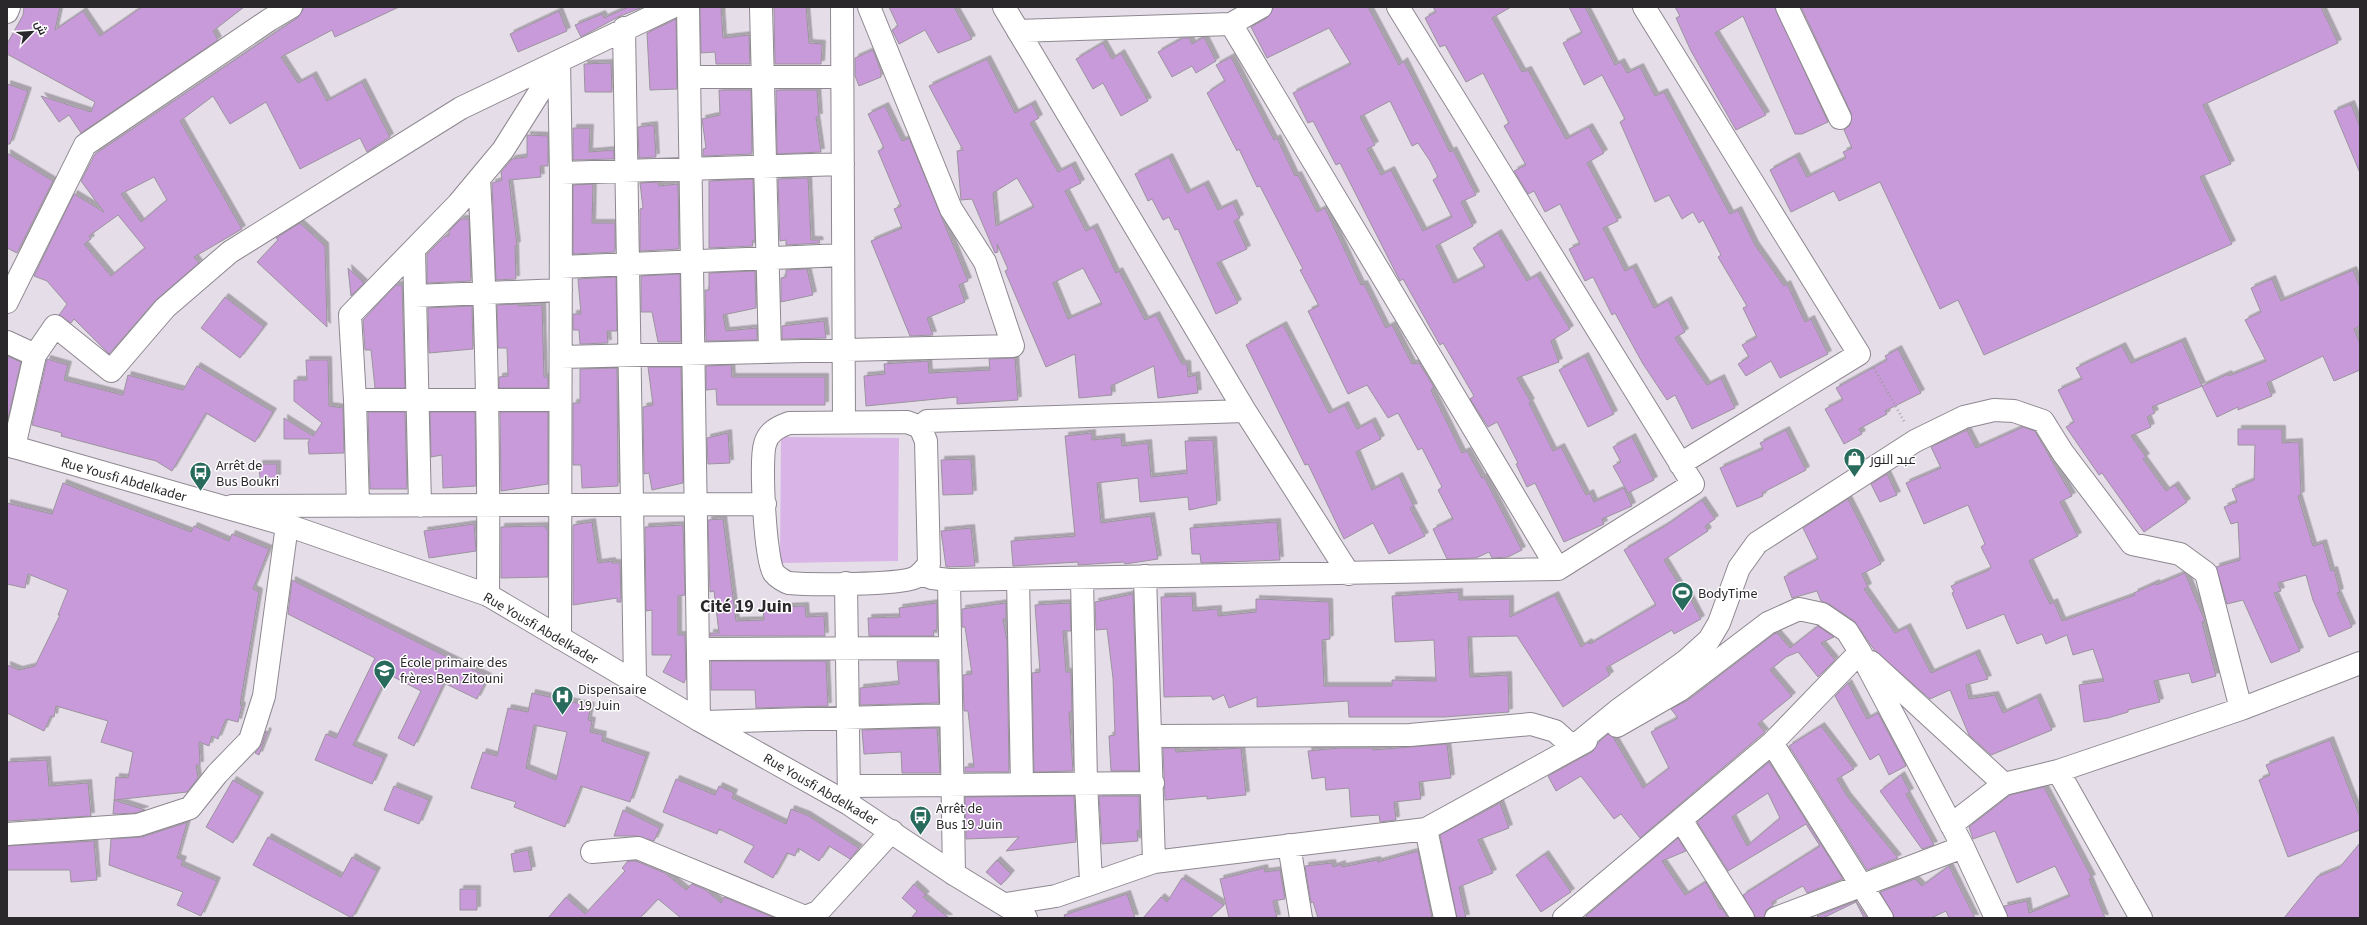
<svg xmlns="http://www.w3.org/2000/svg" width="2367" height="925" font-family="'Source Sans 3',Cairo,sans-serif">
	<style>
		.green { fill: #d9b4e7 }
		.building { fill: #c99ada; stroke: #9b949e; fill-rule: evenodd; filter: url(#shadow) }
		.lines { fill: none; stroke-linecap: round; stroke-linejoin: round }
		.minor-casing { stroke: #8e8790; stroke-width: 24 }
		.major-casing { stroke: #8e8790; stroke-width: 24 }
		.path { stroke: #a19ca4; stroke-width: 2.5; stroke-dasharray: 1 3; stroke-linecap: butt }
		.minor { stroke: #fff; stroke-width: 22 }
		.major { stroke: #fff; stroke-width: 22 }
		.labels { text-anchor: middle; stroke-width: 3; stroke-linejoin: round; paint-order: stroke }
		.poi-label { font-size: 14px; fill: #2b282c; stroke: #fff; text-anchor: start }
		.street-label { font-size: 14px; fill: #2b282c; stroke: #fff }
		.district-label { font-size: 18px; font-weight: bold; fill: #2b282c; stroke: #fff }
	</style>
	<defs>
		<filter id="shadow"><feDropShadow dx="3.5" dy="-3.5" stdDeviation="0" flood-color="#0004"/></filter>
	</defs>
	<rect width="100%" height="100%" fill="#e5dee8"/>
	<!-- green -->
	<path class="green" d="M781,437L899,438L898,561L780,563Z"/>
	<!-- building -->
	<path class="building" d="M24,7H60L55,30L83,11L100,36L142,7H244L213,31L218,40L81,133L69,115L59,122L41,96L91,112L95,102L7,54V44L23,15Z
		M305,7H399L335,37L332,30L281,57L298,83L313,75L327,101L362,82L390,137L367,152L360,138L300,169L266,102L230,124L213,96L180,121L242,229L194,257L199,263L156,300L109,354L74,319L71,323L59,315L67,304L47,281L34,276L74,194L104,212L81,181L95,154L297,18ZM154,177L167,200L141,222L121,194ZM118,215L145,248L111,276L84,244L91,239L89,236Z
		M628,7H643L618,17L581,37L575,25L602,14L604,18Z
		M700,7H721L723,38L749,35L750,64H716L715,52L701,53Z
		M774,7H806L809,43L822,44L821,64H775Z
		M889,7H954L972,39L938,53L925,30L899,44L892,30L898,26Z
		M1274,7H1368L1399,65L1404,61L1450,152L1453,150L1476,195L1461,202L1473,226L1436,246L1454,283L1485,267L1473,248L1498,233L1527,281L1537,275L1570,329L1551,341L1559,362L1517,378L1531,402L1529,403L1553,451L1561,447L1586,495L1590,493L1594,502L1624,488L1632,506L1602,519L1604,524L1564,542L1535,483L1527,487L1516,464L1518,463L1497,422L1488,427L1470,399L1474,396L1443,343L1440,345L1403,279L1400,281L1340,163L1336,165L1313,121L1308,123L1293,93L1351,64L1329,28L1267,58L1251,27L1267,18ZM1390,101L1412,146L1418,143L1430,161L1438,177L1433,180L1452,217L1423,231L1391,170L1381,175L1367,149L1375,145L1360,117Z
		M1433,7H1511L1492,18L1522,72L1528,70L1566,139L1589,127L1604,153L1587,163L1618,221L1603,228L1625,271L1633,267L1654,308L1668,300L1685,332L1675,338L1707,385L1721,378L1735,408L1692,429L1675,395L1667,400L1643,364L1615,313L1612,315L1593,277L1585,281L1569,249L1580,244L1560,204L1545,212L1534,191L1528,194L1514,171L1526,165L1504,126L1509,123L1483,73L1466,82L1445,45L1440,47L1425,18L1436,12Z
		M1569,7H1585L1615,65L1621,62L1627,73L1640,67L1655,96L1664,92L1730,214L1738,210L1755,245L1784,286L1787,284L1805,322L1811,319L1828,354L1780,378L1771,361L1746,376L1738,364L1749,357L1742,345L1757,337L1743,308L1747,306L1718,257L1721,255L1703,220L1699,223L1693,212L1682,219L1669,195L1655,202L1620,122L1625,119L1602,75L1584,85L1563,43L1582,33Z
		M1675,7H1775L1828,122L1802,134H1795L1743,16L1715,33L1766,115L1736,130L1691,51L1676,18L1680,16Z
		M1801,7H2321L2338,43L2203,105L2231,164L2200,177L2232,244L1984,355L1958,300L1940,309L1880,182L1839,201L1834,191L1791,212L1770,170L1796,156L1807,177L1846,158L1843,152L1852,148L1844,130L1850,125L1851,113Z
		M559,11L567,31L518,52L510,34Z
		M676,19L677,89L650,90L647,33Z
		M1204,37L1216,61L1196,73L1192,66L1172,77L1158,52L1183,38H1189L1192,44Z
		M1103,43L1112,59L1121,53L1148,101L1121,116L1103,83L1093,89L1076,59Z
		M873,50L881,71V77L859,86L855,76V58Z
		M1231,57L1274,140L1277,138L1295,176L1298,175L1317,212L1325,208L1361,285L1364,284L1386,328L1392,325L1412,364L1419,363L1434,387L1431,390L1462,453L1467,451L1482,478L1484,477L1522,550L1508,557L1492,558L1489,552L1476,558L1447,559L1433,529L1453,519L1438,490L1442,487L1422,448L1418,450L1398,413L1388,418L1367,385L1348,394L1308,311L1319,306L1300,270L1303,269L1260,186L1257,187L1239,149L1237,151L1207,93L1225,81L1216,65Z
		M987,59L1015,113L1032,104L1039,118L1030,123L1058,172L1072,165L1081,183L1065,191L1086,231L1094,227L1116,273L1119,271L1145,320L1156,315L1182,364H1187L1188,377L1196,375L1198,393L1158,398L1154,366L1111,386L1112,395L1079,398L1075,354L1046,367L1005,271L1008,269L997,244L998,252L995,253L972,199L961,200L957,151L963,150L929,86ZM1017,178L1034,207L996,226L993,193ZM1083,268L1102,304L1068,319L1053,283Z
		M611,63L612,92H585L584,64Z
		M7,84L28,91L10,144H7Z
		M719,90H751L752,154L703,156V149L706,148L702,119L720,115Z
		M776,90H817L819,117H816L821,152L777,154Z
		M2351,104L2360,127V173L2334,111Z
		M885,106L902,141L909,138L968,281L959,285L965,302L927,318L933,335L910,336L871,241L902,228L894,209L901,206L878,151L884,148L868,114Z
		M654,125L656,157L639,158L638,127Z
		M573,128H590L589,152L614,150V159L573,160Z
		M527,135L548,136V166H540L541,177L509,180L517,245L515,246L516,279L496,280L492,183L502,180L501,172L512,159L527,157Z
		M7,153L53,181L17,253L7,248Z
		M1169,157L1187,193L1205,184L1218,210L1233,203L1240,218L1234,221L1247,249L1217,263L1238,303L1216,314L1178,229L1175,230L1169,217L1163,220L1152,199L1148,201L1135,174Z
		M808,178L811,240H819L820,243L786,245V240L780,241L778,179Z
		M753,179L755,241H752L753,246L709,248V181Z
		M658,182L659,186L678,184L679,249L640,251V209L643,208L640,183Z
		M593,184L592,223H615V252L573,254V185Z
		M461,219H469L471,281L427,283V254L445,236H449V231Z
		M300,223L325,246L327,327L257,262L278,240L276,238Z
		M348,268L364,283L351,296Z
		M807,269L813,295L781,302V278L786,277V270Z
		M2353,270L2360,287V326L2354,329L2360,344V370L2334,381L2323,356L2267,383L2272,396L2238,410V407L2217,417L2202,386L2228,374L2229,376L2266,361L2245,320L2261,312L2251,288L2272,279L2281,301Z
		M755,271L756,308L723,315L726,331L757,328V340L706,341L705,290H709V273Z
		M680,274L681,342H658L652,312H641V276Z
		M616,277L617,331H607L608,343L580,344L579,330H573V314H581L578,279Z
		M396,285H402L405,388H375L371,350H365L363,320Z
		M225,297L264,327L240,358L201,328Z
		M518,304V306L542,305L544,377H548V388H499V377L508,376L507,348H498L497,305Z
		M472,306L473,349L429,353L428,308Z
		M824,321L826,338L782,339V326Z
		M1283,325L1329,413L1345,405L1357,429L1372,421L1381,439L1356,452L1372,490L1399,476L1414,507L1410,508L1425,536L1389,554L1373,523L1344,539L1308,464L1305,465L1246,345Z
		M2182,341L2202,386L2152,407L2155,413L2147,417L2151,427L2131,436L2146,457L2143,459L2166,491L2175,485L2187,502L2144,532L2102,473L2099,475L2066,427L2074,422L2058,390L2082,379L2076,368L2122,346L2131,363Z
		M1898,349L1921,393L1885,411L1887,414L1859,429L1862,434L1844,444L1825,409L1843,400L1836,388L1887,360L1885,356Z
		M7,356L21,362L8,419L7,418Z
		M1585,356L1614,414L1588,427L1559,370Z
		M1015,358L1018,400L957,404V397L866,406L864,376L885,374L884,364L928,361L929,373L990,370L989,359Z
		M47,359L68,365L64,380L123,395L128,375L183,390L197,366L273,412L255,442L206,413L172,471L156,461L61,436L62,433L32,425Z
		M306,360H328L329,406L343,408L344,453L309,454L308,442L310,439H284V418L313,436L322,423L294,401V380H307Z
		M731,365L732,377H825V405H717L716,389L706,390V366Z
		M648,367H681L683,483L652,490L649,473L644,474L643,407L653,405Z
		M617,368L618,486L582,488L581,465H573V403H580V369Z
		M368,412H405L407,489H370Z
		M430,412H475L476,486L443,488L442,455L431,457Z
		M500,412H548V484L501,491Z
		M2023,427L2035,431L2072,496L2060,502L2078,536L2029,561L2050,604L2054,602L2062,621L2135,595L2134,593L2156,583V585L2185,573L2205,621L2202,622L2216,676L2192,683L2189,673L2154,681L2160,702L2128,710V712L2108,718L2084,722L2079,685L2104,681L2093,649L2073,655L2067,635L2046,644L2042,634L2017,644L2004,614L1967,629L1952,593L1954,592L1951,586L1989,570L1991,567L1981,547L1985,544L1968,505L1924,524L1906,483L1941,468L1931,447L1967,430L1976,448Z
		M2238,429H2282V443L2299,442L2301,495L2298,496L2313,546L2323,543L2331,571L2334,570L2340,592L2337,593L2352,627L2329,637L2313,600L2306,575L2278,583L2281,591L2274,593L2300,651L2271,663L2243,600L2227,604L2216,567L2240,560L2238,522L2231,524L2224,507L2237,502L2232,489L2254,480L2255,445H2238Z
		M1786,430L1806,470L1762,493L1763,496L1737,507L1720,468L1763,449L1760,443Z
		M728,433L730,463L708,464L707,438Z
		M1092,433V440L1121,437L1122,446L1148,443L1151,477L1187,473L1185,441L1213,440L1217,504L1189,510L1188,497L1140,502L1138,478L1097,483L1101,523L1151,516L1158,559L1125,564L1124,562L1078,565V562L1013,566L1011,541L1075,536L1065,436Z
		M1632,437L1654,480L1628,493L1613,466L1621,462L1613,447Z
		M971,459L973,494L943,495L941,460Z
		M259,464H277V478L260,479Z
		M1887,474L1897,495L1880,502L1871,484Z
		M63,483L191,532L194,526L229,541L232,534L269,549L253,589L259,592L240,705L242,706L238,722L226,719L218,739L212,736L209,746L199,742L200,765H196L198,778L187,792L114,800L145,810L136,813L113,814L116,777L128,778L133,752L101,742L108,721L56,706L54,717L51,716L44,731L7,713V665L19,670L35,666L60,615H58L68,590L28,574L25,588L7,584V503L52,514Z
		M1848,499L1881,564L1862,574L1868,587L1864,589L1895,633L1907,627L1931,673L1976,653L1988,679L1966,685L1969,699L1995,695L2003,713L2037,697L2052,730L1991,755L1969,735L1950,690L1930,699L1875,651L1854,621L1829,604L1821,601L1817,591L1792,598L1784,577L1818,559L1803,528Z
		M1702,500L1715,519L1705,526L1708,531L1664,560L1681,588L1684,587L1701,619L1674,634L1672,630L1606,668L1610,675L1563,707L1517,636L1468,637L1470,677L1508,675L1509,712L1444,717H1349L1348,701L1257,707V697L1229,708L1224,695L1213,700L1211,696L1164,697L1161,597L1192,596L1193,611L1218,609V616L1256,612V599L1329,602L1330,639L1322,640L1324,686H1392V680L1436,681L1434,640L1395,642L1392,596L1459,592V600L1510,599V617L1555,595L1581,647L1588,642L1590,644L1656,605L1624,550L1665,526Z
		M723,519L736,621L764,620L763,608L805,606L806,617L824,616L825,636H710V633H719L714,591L710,592L708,520Z
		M592,522L598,563L612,561V563H620L621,602H617V598L573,605V525Z
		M1277,522L1280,560L1201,563L1200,554H1192L1190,528Z
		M474,524L476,551L429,558L424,531Z
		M683,525L685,595L678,596V635H685L686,678L684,683L663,672L672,655H652V610L646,611L645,527Z
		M545,526L546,529H548V577L501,578V527Z
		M971,528L975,566L946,567L941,531Z
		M292,580L488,677L477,699L444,683L414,746L398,738L421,691L388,674L353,745L384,758L372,784L315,760L326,734L336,738L375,658L288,614Z
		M1133,594L1139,771H1111L1109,736L1115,735L1113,678L1107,629L1096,630L1095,602Z
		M937,603V630L933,631L934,636H869L868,618L900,617L899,608Z
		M1006,603V619H1003L1007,641L1009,772H965V767H974L968,711H964L963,675L972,674L965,627H962V609Z
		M1070,603L1071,631H1063L1066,672H1071L1072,712H1069L1073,771L1034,772L1032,673L1040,672L1035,605Z
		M1818,626L1834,637L1821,643L1835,660L1818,677L1798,652L1786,657L1770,670L1792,696L1758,724L1765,732L1640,838L1621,814L1614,819L1581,776L1556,791L1548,776L1592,752L1598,743L1608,734L1613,737L1643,788L1669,768L1651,732L1678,718L1671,709L1688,700L1774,634L1777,633L1790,648Z
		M711,661H826L828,706L756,708L755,690H711Z
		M897,661H937L939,703L860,705V688L899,684Z
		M1848,683L1867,719L1878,713L1906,766L1889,775L1879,754L1870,760L1835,696Z
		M532,693L591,706L588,720L592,721L590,732L603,735L602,741L646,756L630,802L581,786L565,827L514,807L516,802L471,788L483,752L497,756L508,708L528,712ZM534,725L567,732L556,780L526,768Z
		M1821,726L1854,769L1837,779L1847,796L1898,858L1867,870L1789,746Z
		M937,728L940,773H902L901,752L864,754L862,730Z
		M266,731L268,732L259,755L255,753L262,744Z
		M2330,740L2360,817V830L2288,857L2259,780L2270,775L2266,765Z
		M1447,744L1451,778L1419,782L1421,799L1394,802L1396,820L1380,822L1379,815L1351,817L1349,788L1326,790L1325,777L1312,779L1308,751L1340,748H1373V750Z
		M1163,748H1175L1176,752L1241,748L1246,795L1207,799V796L1165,800Z
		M47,760L49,786L88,783L91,816L7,821V762Z
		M1769,762L1843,879L1807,893L1803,886L1772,902L1773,906L1766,910L1764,918H1755L1743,895L1820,846L1806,824L1728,871L1697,822ZM1768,793L1780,818L1747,846L1732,817Z
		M1901,775L1910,792L1906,794L1934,845L1922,849L1880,791Z
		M676,779L715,795L719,786L734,793L732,798L786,824L791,809L807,815L859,848L850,859L829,846L819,861L798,848L795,856L787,853L773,878L744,862L754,846L719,829L717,834L663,812Z
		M233,780L260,796L233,843L206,827Z
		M394,786L429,800L419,824L384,810Z
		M2044,787L2092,878L2089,879L2105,918H2008L2004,906L2027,901L2029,913L2070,896L2055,866L2017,883L1995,831L1973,839L1969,827L2010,795Z
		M1074,796L1076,842L1006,851L1019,837L966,839L965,797Z
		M1099,796H1139L1140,830L1137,831L1138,841L1102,844Z
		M1500,803L1509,828L1478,840L1493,873L1459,887L1466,918H1457L1440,835Z
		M623,810L660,828L654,841L637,836H614Z
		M185,823H187L177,858L183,860L181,865L217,881L201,916L177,905L183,892L109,865L111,839L142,837Z
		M268,837L341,877L352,857L377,871L352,918L253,865Z
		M1678,838L1686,851L1662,861L1685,895L1706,882L1720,909L1722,908L1728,918H1587L1586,916Z
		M94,841L97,880L71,882L70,870H7V846Z
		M2360,843V918H2284L2317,877L2339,868Z
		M528,850L532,870L514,872L511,854Z
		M1418,851L1432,918H1318L1313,902L1311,903L1305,866L1332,863L1333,867L1342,864V867L1377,860L1378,862Z
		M1545,854L1571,892L1541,912L1516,875Z
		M997,860L1011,874L1001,885L986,872Z
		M628,861H636L665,873L686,890L692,884L706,890L721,903L724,897L775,918H681L658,899L640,918H548L566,897L585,914L625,871L622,868Z
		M1949,866L1975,918H1949L1946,911L1931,918H1894L1880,892L1915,879L1922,886Z
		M1264,868L1265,872L1280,870L1285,899L1273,901L1277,918H1229L1220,879Z
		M1182,878L1224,905L1210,918H1143L1161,897L1167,902Z
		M914,884L926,895L923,897L949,918H911L917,911L902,898Z
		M460,889H477V910H460Z
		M1127,894L1135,918H1065L1064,915Z
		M1856,901L1867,918H1864L1856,902L1823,918H1819L1817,916Z"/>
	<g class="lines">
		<defs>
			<path id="minor" d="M688,7L699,720
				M761,7L770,352
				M842,7L844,422
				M1004,7L1245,411L1349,574
				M1644,7L1859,354L1680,464
				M1787,7L1840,118
				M7,12L9,7
				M1231,24L1558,569
				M624,28L635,682
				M1018,31L1231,24L1261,7
				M689,77H842
				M561,173L843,164
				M479,179C487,318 489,456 488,595
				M414,250L420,506
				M561,267L843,255
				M415,296L561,290
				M7,302L85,145L269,20L291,7
				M7,342L35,355L14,447
				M35,355L55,326L111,371L165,308L230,252L461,108L559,61L561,173L560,638
				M561,357L1013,346L985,262L951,209L869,7
				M355,400H560
				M907,422L920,427L926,441L929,564C924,570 921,575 914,578C897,585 810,585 789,583C785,582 777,577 774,573C765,562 760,460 765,444C768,432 778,427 789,423Z
				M920,427L927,421L1245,411
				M232,506L765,504
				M358,506L355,400L350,315L458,204L503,150L559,61L672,7
				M922,574L932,578L949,580L1558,569L1693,484L1398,7
				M1145,576L1154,862
				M1082,578L1086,783L1091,882
				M1018,579L1022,784
				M949,580L954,874
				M846,583L849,800
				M698,649L950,648
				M1871,662L2004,784
				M704,722L951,715
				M1617,726L1680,690L1768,623L1799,609L1822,614L1847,631L1860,652L1963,847L1996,918
				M1152,736L1410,735L1531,724L1555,731L1573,747L1617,711L1687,660L1709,640L1719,623L1739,568L1757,543L1915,441L1964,417L1994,410L2014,411L2043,421L2063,453L2132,544L2180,554L2206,573L2241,709
				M1772,743L1882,918
				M2058,771L2141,918
				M849,786L1153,783
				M1681,820L1743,918
				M1951,825L2004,784L2058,771L2241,709L2360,663
				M1426,829L1445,918
				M7,834L138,825L190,808L217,774L250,740L264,696L287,525
				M1289,845L1301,918
				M592,852L638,848L805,917L818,912L892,831
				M1006,904L1056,896L1154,862L1426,829L1586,741
				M1564,918L1772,743L1860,652
				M1776,918L1963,847"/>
			<path id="major" d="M7,445L287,525L488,595L699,720L849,804L954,874L1026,918"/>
		</defs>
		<!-- minor casing -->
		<use href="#minor" class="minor-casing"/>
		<!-- major casing -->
		<use href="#major" class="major-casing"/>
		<!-- path -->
		<path class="path" d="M1874,368L1905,423"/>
		<!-- minor -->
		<use href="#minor" class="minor"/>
		<!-- major -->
		<use href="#major" class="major"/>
	</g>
	<!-- icons -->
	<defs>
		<symbol id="shop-pin" viewBox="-11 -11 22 30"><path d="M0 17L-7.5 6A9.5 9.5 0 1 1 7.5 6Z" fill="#286b5c" stroke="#fff"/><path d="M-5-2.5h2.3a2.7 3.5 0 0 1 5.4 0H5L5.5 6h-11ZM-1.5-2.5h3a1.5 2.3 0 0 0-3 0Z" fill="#fff"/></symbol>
		<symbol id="bus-pin" viewBox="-11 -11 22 30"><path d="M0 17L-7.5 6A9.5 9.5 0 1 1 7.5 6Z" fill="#286b5c" stroke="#fff"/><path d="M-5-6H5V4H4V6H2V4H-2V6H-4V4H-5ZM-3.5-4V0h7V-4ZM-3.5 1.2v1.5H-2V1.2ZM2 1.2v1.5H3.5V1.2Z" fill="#fff"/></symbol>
		<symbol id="stadium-pin" viewBox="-11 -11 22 30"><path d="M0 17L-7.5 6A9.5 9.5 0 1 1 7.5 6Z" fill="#286b5c" stroke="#fff"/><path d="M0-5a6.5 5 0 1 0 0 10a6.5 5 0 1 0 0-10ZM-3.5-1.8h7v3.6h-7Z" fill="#fff"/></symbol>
		<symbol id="school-pin" viewBox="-11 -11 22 30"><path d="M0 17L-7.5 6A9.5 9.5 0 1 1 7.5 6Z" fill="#286b5c" stroke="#fff"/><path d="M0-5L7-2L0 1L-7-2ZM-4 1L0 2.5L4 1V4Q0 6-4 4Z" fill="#fff"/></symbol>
		<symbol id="hospital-pin" viewBox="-11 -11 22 30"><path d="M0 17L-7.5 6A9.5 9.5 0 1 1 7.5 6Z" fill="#286b5c" stroke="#fff"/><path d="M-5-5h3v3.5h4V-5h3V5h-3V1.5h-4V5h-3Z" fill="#fff"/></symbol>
	</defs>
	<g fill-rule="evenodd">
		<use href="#shop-pin" x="1842" y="446" width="25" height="34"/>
		<use href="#bus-pin" x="188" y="460" width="25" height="34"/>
		<use href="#stadium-pin" x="1670" y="580" width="25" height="34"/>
		<use href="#school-pin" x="372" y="658" width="25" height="34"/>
		<use href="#hospital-pin" x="550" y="684" width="25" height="34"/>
		<use href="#bus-pin" x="908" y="804" width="25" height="34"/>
	</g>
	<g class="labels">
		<!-- poi labels -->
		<g class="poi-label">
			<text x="1870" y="464">عبد النور</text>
			<text x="216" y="470">Arrêt de<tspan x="216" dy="16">Bus Boukri</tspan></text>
			<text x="1698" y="598">BodyTime</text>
			<text x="400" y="667">École primaire des<tspan x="400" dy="16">frères Ben Zitouni</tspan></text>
			<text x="578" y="694">Dispensaire<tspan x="578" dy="16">19 Juin</tspan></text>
			<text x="936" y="813">Arrêt de<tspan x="936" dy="16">Bus 19 Juin</tspan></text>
		</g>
		<!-- street labels -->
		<g class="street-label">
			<text transform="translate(124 479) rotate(16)" y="5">Rue Yousfi Abdelkader</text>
			<text transform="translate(541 628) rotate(30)" y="5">Rue Yousfi Abdelkader</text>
			<text transform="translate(821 789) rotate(30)" y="5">Rue Yousfi Abdelkader</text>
		</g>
		<!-- district labels -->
		<g class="district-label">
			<text x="746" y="612">Cité 19 Juin</text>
		</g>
	</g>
	<!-- border -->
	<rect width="2367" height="925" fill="none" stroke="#2b282c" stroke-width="16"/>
	<!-- north arrow -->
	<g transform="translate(32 32) rotate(65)" stroke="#ffffff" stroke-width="3" paint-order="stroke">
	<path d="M0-3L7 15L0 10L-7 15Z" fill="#2b282c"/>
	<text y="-6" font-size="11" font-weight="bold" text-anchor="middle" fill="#2b282c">ش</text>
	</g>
</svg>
